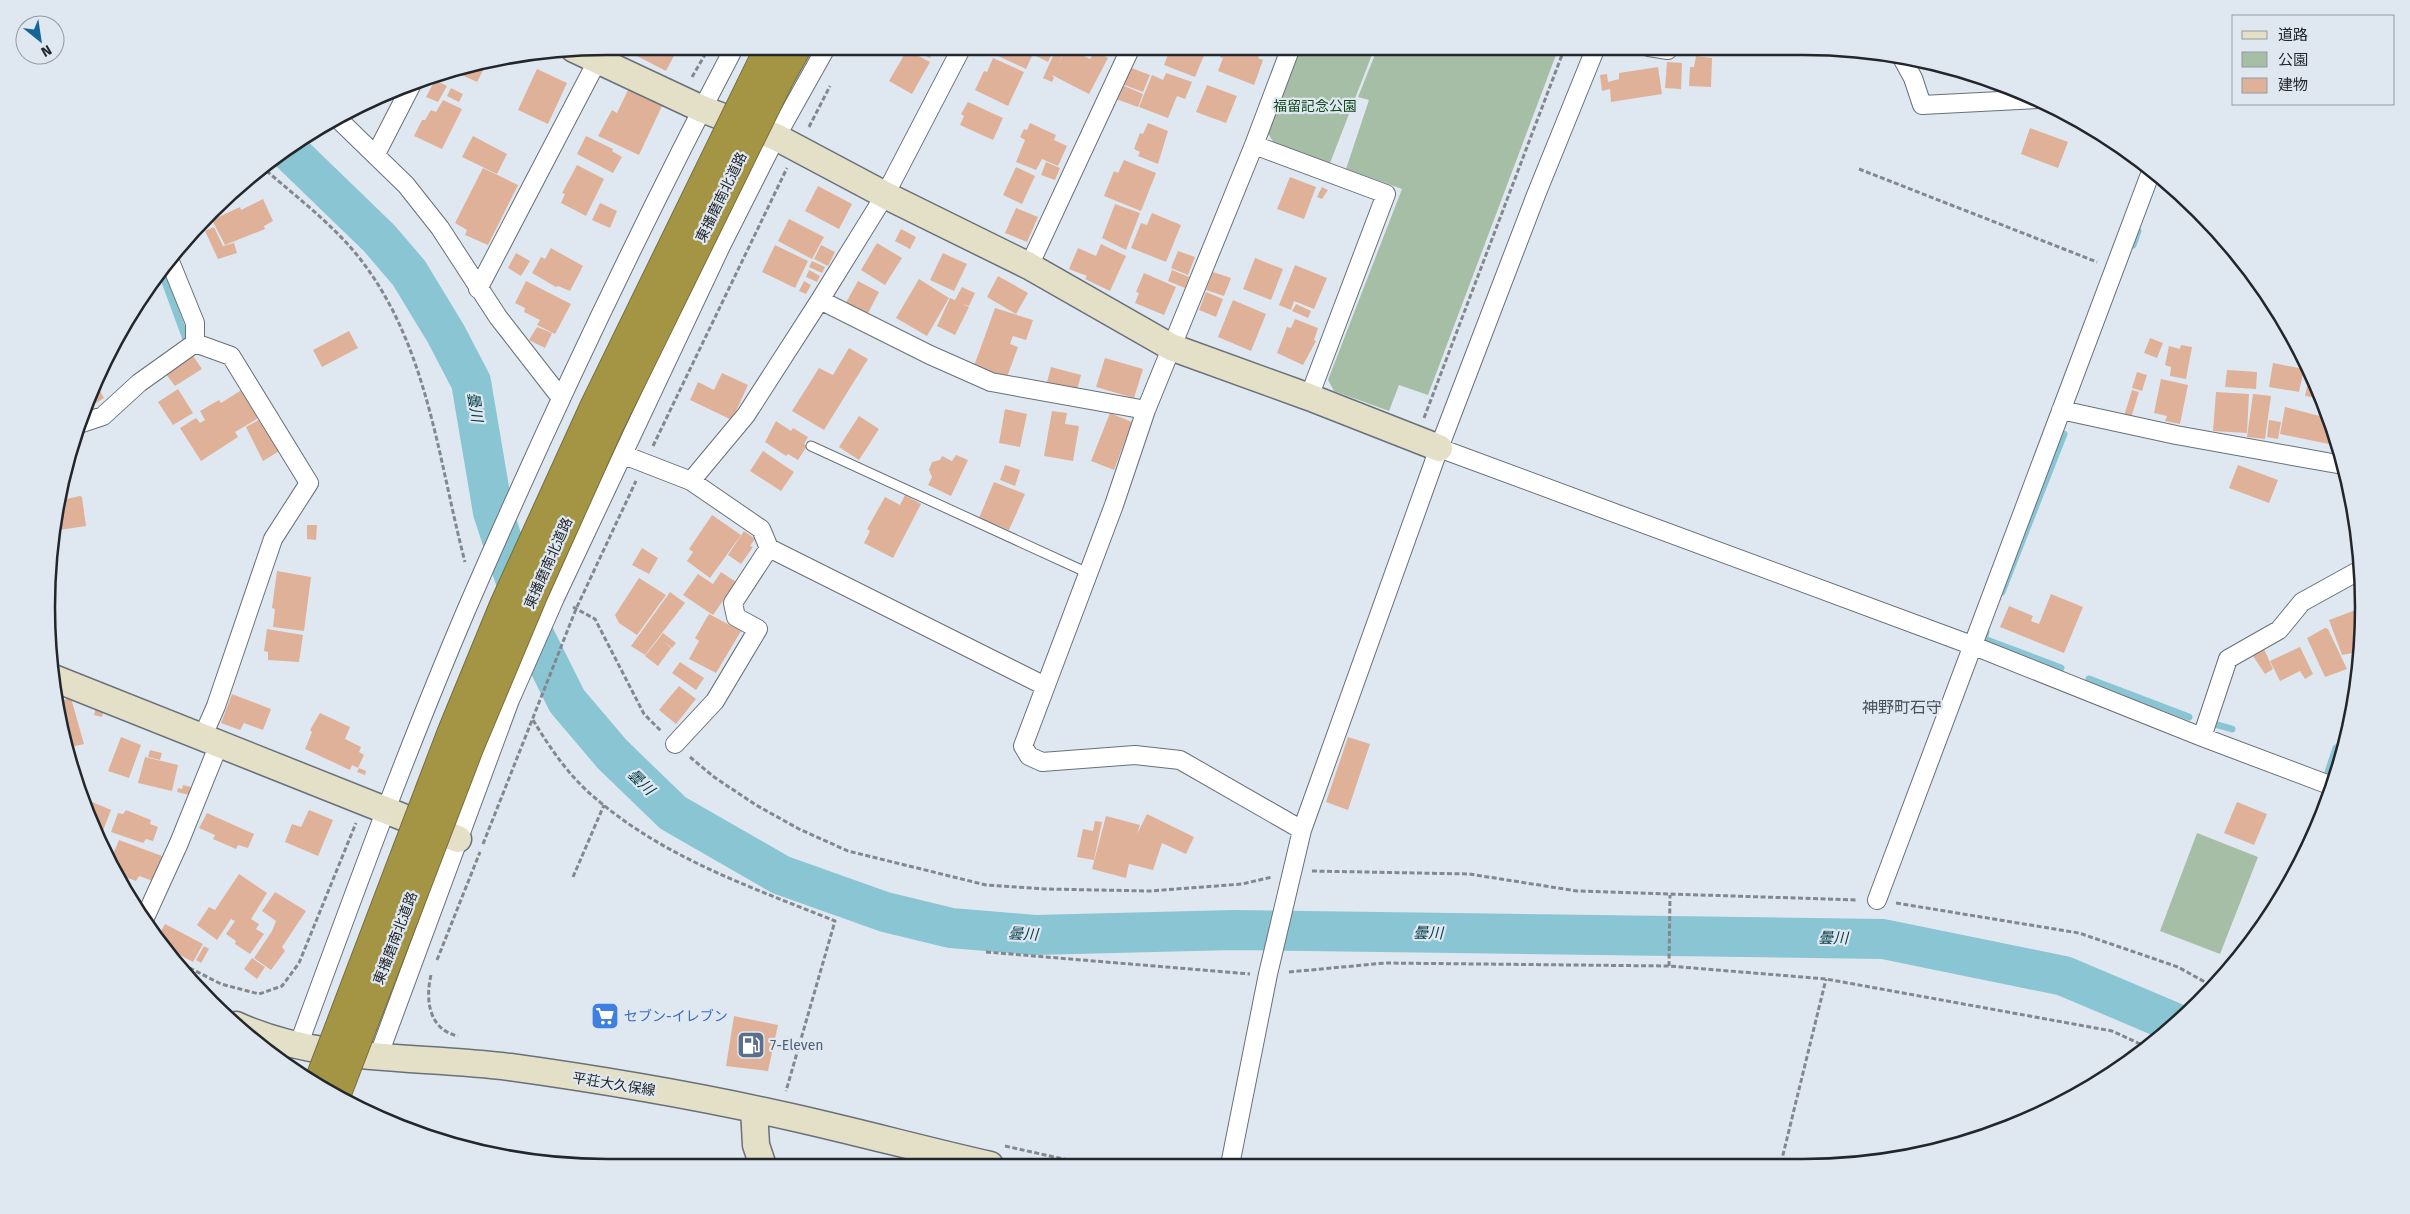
<svg xmlns="http://www.w3.org/2000/svg" width="2410" height="1214" font-family="'Fira Sans','Noto Sans JP',sans-serif">
	<style>
		.green { fill: #a6bda6 }
		.lines { fill: none; stroke-linecap: round; stroke-linejoin: round }
		.stream { stroke: #8ac5d3; stroke-width: 7 }
		.river { stroke: #8ac5d3; stroke-width: 40 }
		.building { fill: #e0b199 }
		.lane-casing { stroke: #687078; stroke-width: 11 }
		.street-casing { stroke: #687078; stroke-width: 20 }
		.secondary-casing { stroke: #687078; stroke-width: 29 }
		.path { stroke: #82888e; stroke-width: 3; stroke-dasharray: 5 2.5; stroke-linecap: butt }
		.lane { stroke: #fff; stroke-width: 9 }
		.street { stroke: #fff; stroke-width: 18 }
		.secondary { stroke: #e4dfc7; stroke-width: 26 }
		.highway-bridge-casing { stroke: #776e3c; stroke-width: 30; stroke-linecap: butt }
		.highway-bridge { stroke: #a49545; stroke-width: 28 }
		.labels { text-anchor: middle; stroke-width: 4.5; stroke-linejoin: round; paint-order: stroke }
		.park-label { font-size: 14px; fill: #11481a; stroke: #dfe8f1 }
		.street-label { font-size: 14px; fill: #23262a; stroke: #dfe8f1 }
		.shop-label { font-size: 14px; fill: #366cbe; stroke: #dfe8f1; text-anchor: start }
		.service-label { font-size: 14px; fill: #4e5e75; stroke: #dfe8f1; text-anchor: start }
		.water-label { font-size: 15px; font-style: italic; fill: #003a45; stroke: #dfe8f1 }
		.quarter-label { font-size: 16px; fill: #4a5159; stroke: #dfe8f1 }
		.rim { fill: none; stroke: #23262a; stroke-width: 2.5 }
	</style>
	<rect width="100%" height="100%" fill="#dfe8f1"/>
	<!-- green -->
	<path class="green" d="M1300,47H1375L1330,163L1274,143L1267,132Z
		M1378,47H1559L1428,395L1399,385L1389,411L1334,391L1328,380L1402,189L1346,169L1369,100L1358,97Z
		M2197,833L2258,857L2220,954L2160,931Z"/>
	<g class="lines">
		<!-- stream -->
		<path class="stream" d="M2133,245L2138,231
			M161,271L186,339
			M2002,592L2064,434
			M1986,632L1984,639L2061,668
			M2089,679L2189,717
			M2214,724L2232,729
			M2327,775L2336,748L2346,742"/>
		<!-- river -->
		<path class="river" d="M286,148L379,238L409,273L446,334L471,382L493,512L533,633L567,701L612,754L673,813L781,875L885,912L951,928L1035,935L1234,930L1883,939L2064,976L2175,1023"/>
	</g>
	<!-- building -->
	<path class="building" d="M640,46H676L678,48L666,71L635,55Z
		M908,47H935L930,58Z
		M1002,47H1036L1026,69L998,56Z
		M1038,47H1055L1048,62L1034,55Z
		M1057,47H1067L1056,69L1067,48L1090,59L1095,51L1108,58L1089,94L1052,75L1054,78L1052,82L1043,78Z
		M1171,47H1189L1205,53L1195,77L1164,65Z
		M1224,47H1263L1258,58L1263,60L1254,85L1218,71L1223,58L1220,57Z
		M907,50L930,62L912,94L889,81Z
		M1696,56L1712,58L1711,87L1689,86L1690,67H1694Z
		M993,58L1024,72L1008,106L975,90L984,71L987,72Z
		M489,59L477,82L451,70Z
		M1667,62L1682,63L1681,89L1665,88Z
		M1129,67L1150,75L1143,92L1122,84Z
		M1658,67L1662,94L1611,102L1610,89L1602,91L1600,75L1607,74L1608,82L1619,79V73Z
		M537,69L567,83L548,124L518,110Z
		M450,71L446,79L434,74L449,70Z
		M1166,73L1192,82L1185,99L1177,96L1168,118L1139,107L1152,75L1163,80Z
		M435,80L447,86L438,102L426,97Z
		M1122,85L1143,94L1138,107L1116,99Z
		M1207,85L1237,96L1226,123L1196,112Z
		M451,88L463,94L459,102L447,96Z
		M628,90L662,106L639,155L598,136L612,110L617,113Z
		M443,100L462,109L442,149L414,136L422,120H425L431,110L436,112Z
		M968,102L1003,118L993,140L960,125L964,116L961,114Z
		M1030,123L1056,135L1054,140L1067,146L1058,166L1042,159L1036,170L1016,162L1025,140L1020,137L1024,129L1027,130Z
		M1148,123L1168,131L1158,164L1138,156L1140,152L1134,149L1140,133L1143,134Z
		M2030,128L2068,142L2058,168L2021,154Z
		M473,136L507,154L497,174L462,157Z
		M586,136L613,149L612,151L622,157L613,173L577,154Z
		M1124,160L1156,173L1141,211L1104,196L1114,171L1118,173Z
		M1046,162L1060,168L1055,180L1041,175Z
		M577,165L604,179L586,216L561,203L565,194L562,193Z
		M1016,167L1035,176L1022,204L1003,195Z
		M483,168L518,185L488,245L465,235L467,230L455,223Z
		M1290,177L1316,187L1304,219L1277,209Z
		M818,186L852,204L839,229L805,211Z
		M1322,187L1328,190L1322,199L1317,197Z
		M263,199L273,221L264,226L265,229L225,245L212,220L240,207L241,210Z
		M600,203L617,211L610,228L592,220Z
		M1115,204L1140,213L1126,250L1102,238Z
		M1016,208L1038,217L1027,242L1005,233Z
		M1152,213L1181,225L1166,262L1131,248L1141,223L1147,225Z
		M789,219L824,237L812,259L778,241Z
		M214,227L223,246L234,243L237,253L218,259L205,231Z
		M901,229L916,237L910,249L895,241Z
		M877,243L902,258L885,285L861,270Z
		M1101,244L1126,256L1110,291L1085,279L1087,276L1069,269L1078,248L1096,256Z
		M775,245L808,261L795,288L762,272Z
		M821,245L835,252L828,266L814,259Z
		M551,248L583,266L570,291L558,286L556,287L532,273L541,257L545,259Z
		M1178,251L1195,257L1188,275L1171,268Z
		M516,253L530,261L521,276L508,268Z
		M943,253L967,264L954,291L930,280Z
		M1255,258L1283,269L1271,300L1243,289Z
		M812,261L825,267L822,273L809,267Z
		M1295,265L1327,278L1314,309L1294,301L1291,310L1279,305Z
		M809,270L820,276L817,282L806,277Z
		M1172,270L1189,277L1185,288L1168,281Z
		M1213,272L1231,278L1224,296L1206,290Z
		M1144,273L1176,287L1164,315L1135,303L1139,293L1136,292Z
		M998,276L1028,293L1016,314L987,297Z
		M919,279L949,298L927,336L896,318Z
		M526,281L571,304L555,334L537,325L540,320L524,312L525,308L515,303Z
		M804,281L811,285L806,294L799,291Z
		M858,281L879,292L865,319L843,308Z
		M962,287L975,293L969,306L963,304L969,307L955,335L937,326L950,298L955,300Z
		M1206,292L1223,299L1216,317L1199,310Z
		M1233,300L1266,314L1251,351L1218,337Z
		M1296,304L1311,311L1308,318L1292,311Z
		M995,308L1033,320L1026,340L1013,336L1010,344L1018,347L1007,377L974,366Z
		M1295,319L1318,328L1314,340L1316,341L1303,365L1277,353L1287,327L1291,328Z
		M537,327L552,333L545,348L529,340Z
		M349,331L358,348L322,367L313,350Z
		M2150,338L2163,343L2157,358L2144,353Z
		M2181,345L2192,347L2186,379L2170,376L2171,367L2165,365L2169,346L2180,349Z
		M849,348L868,359L824,430L792,411L819,368L833,375Z
		M193,356L202,369L175,386L166,374Z
		M1105,358L1143,369L1134,398L1096,387Z
		M2273,363L2304,369L2299,392L2269,387Z
		M1051,367L1081,375L1076,394L1046,386Z
		M2227,370L2257,372L2256,389L2225,387Z
		M2137,372L2147,375L2142,391L2132,388Z
		M722,373L748,385L732,420L690,400L698,382L714,390Z
		M2310,374L2320,397L2322,399L2305,396Z
		M2161,379L2188,385L2180,424L2165,421L2167,416L2154,413Z
		M178,389L193,413L173,425L158,402Z
		M243,389L260,417L235,432L238,437L201,461L180,428L196,418L200,423L205,420L200,411L219,400L221,403Z
		M2132,390L2139,392L2131,418L2124,416Z
		M100,391L104,398L83,411L87,399Z
		M2216,392L2249,394L2247,433L2213,431Z
		M2253,394L2271,396L2265,439L2247,437Z
		M2285,407L2331,419L2336,435L2334,445L2280,434Z
		M1005,409L1027,414L1020,447L999,443Z
		M1052,411L1067,413L1065,424L1079,426L1073,461L1044,456Z
		M1110,413L1132,422L1114,470L1091,461Z
		M859,416L879,429L859,460L839,447Z
		M262,418L281,450L263,461L246,427Z
		M2269,420L2281,422L2278,439L2267,437Z
		M776,421L791,431L793,428L808,437L804,444L807,446L798,460L788,454L786,456L765,442Z
		M763,451L794,472L781,491L750,471Z
		M956,455L968,460L951,496L928,485L932,477L929,470L932,462L940,460L942,456L952,461Z
		M1005,465L1020,470L1015,486L1000,480Z
		M2238,465L2278,480L2269,503L2229,488Z
		M994,482L1025,494L1009,530L979,518Z
		M905,495L921,504L893,558L864,543L870,531L867,529L885,497L900,505Z
		M80,496L82,497L86,526L53,531L57,501Z
		M712,515L741,535L710,578L687,561L693,552L689,549Z
		M307,525H317L316,540L307,539Z
		M744,531L755,539L750,546L753,547L741,564L728,555Z
		M642,548L658,558L649,574L632,565Z
		M277,571L311,577L304,631L273,627L275,609L272,608Z
		M721,572L736,582L713,615L683,595L698,574L713,584Z
		M639,578L666,595L637,635L619,623L615,615Z
		M670,592L685,603L645,655L631,646Z
		M2051,594L2083,607L2064,653L2000,627L2009,606L2033,616L2031,621L2039,624Z
		M2361,608L2362,646L2354,649L2353,653L2342,655L2329,620Z
		M709,614L741,631L716,673L689,659L699,641L695,638Z
		M2325,628L2328,629L2347,669L2325,677L2307,638Z
		M267,629L303,635L299,662L268,660V652L264,651Z
		M663,633L676,643L672,648L664,641L671,648L658,666L645,656Z
		M2300,647L2313,674L2305,679L2300,671L2280,681L2270,661Z
		M2264,649L2273,669L2265,674L2253,656L2254,653Z
		M2360,659L2358,673L2353,663Z
		M680,662L704,678L696,690L672,673Z
		M679,686L696,699L676,724L659,710Z
		M232,694L271,709L263,730L244,723L240,730L221,723Z
		M71,698L84,744L67,748L56,702Z
		M96,707L104,708L102,717L94,715Z
		M320,713L350,727L345,739L361,747L359,752L364,755L358,768L352,765L350,770L305,749L312,732L310,730Z
		M121,737L141,745L129,778L108,771Z
		M1348,737L1370,744L1348,810L1326,802Z
		M150,750L162,753L160,760L148,757Z
		M145,757L178,765L172,791L138,783Z
		M359,768L366,771L365,775L357,772Z
		M74,774L83,778L79,789L78,787Z
		M183,785L191,787L189,795L177,792L178,788L182,789Z
		M83,798L111,810L99,841Z
		M2237,802L2267,814L2254,845L2224,833Z
		M126,810L151,820L150,824L158,827L153,841L146,839L143,843L111,832L118,813L123,814Z
		M309,810L333,820L318,856L285,842L292,824L301,827Z
		M207,813L254,834L248,848L238,845L236,849L213,839L215,835L199,828Z
		M1147,814L1194,837L1186,854L1162,843L1153,870L1129,864L1126,878L1092,869L1106,816L1140,825L1137,834Z
		M1095,821L1102,822L1094,860L1077,857L1083,829L1093,831Z
		M119,840L162,856L153,881L139,876L136,881L119,875V871L112,869L109,864Z
		M239,874L267,893L251,919L259,924L256,929L264,934L250,954L235,944L236,941L226,934L235,921L231,919L217,940L197,925L209,907L215,910Z
		M275,892L306,911L282,947L285,951L271,970L254,958L272,931L276,921L262,911Z
		M165,924L203,944L193,962L163,946L157,938Z
		M204,946L209,949L201,963L196,960Z
		M252,958L265,967L257,979L244,969Z
		M734,1016L778,1025L768,1071L726,1066Z"/>
	<g class="lines">
		<defs>
			<path id="lane" d="M811,446L1088,573"/>
			<path id="street" d="M1291,47L1254,145L1146,410L1114,505L1023,746L1029,756L1042,762L1135,755L1180,760L1302,830
				M1649,47L1668,50
				M1902,58L1913,78L1922,105L2039,99
				M336,117L406,185L440,228L498,317L561,398
				M1254,145L1386,194L1309,397
				M376,154L413,82
				M169,259L195,323V343L231,356L309,483L273,539L216,706L202,738
				M1029,266L1131,47
				M478,289L605,46
				M820,300L930,355L991,382L1146,410
				M2061,410L2176,435L2343,465
				M79,424L103,416L139,383L195,343
				M1439,448L1974,646L2202,737L2332,786
				M624,455L691,481L761,529L769,548L1045,686
				M691,481L746,415L820,300L885,195L962,47
				M2202,737L2228,659L2279,630L2302,602L2360,570
				M675,744L715,701L758,629L736,617L733,603L769,548
				M1877,900L2152,169
				M143,922L179,843L219,744
				M298,1046C352,899 406,751 468,606C550,417 639,229 735,46
				M378,1057L510,700L555,598L721,246L776,137L827,46
				M1230,1165L1268,974L1302,830L1439,448L1536,195L1596,47"/>
			<path id="secondary" d="M574,49L702,109L776,137L885,195L1029,266L1171,347L1309,397L1439,448
				M51,677L458,839
				M236,1025C322,1064 418,1055 510,1067C604,1080 698,1096 791,1117C858,1132 924,1150 990,1165
				M754,1109L756,1145L763,1166"/>
		</defs>
		<!-- lane casing -->
		<use href="#lane" class="lane-casing"/>
		<!-- street casing -->
		<use href="#street" class="street-casing"/>
		<!-- secondary casing -->
		<use href="#secondary" class="secondary-casing"/>
		<!-- path -->
		<path class="path" d="M692,77L710,46
			M809,127L830,86
			M261,166C295,196 333,224 361,260C428,347 438,459 465,562
			M1859,169L2097,262
			M1424,418L1565,47
			M653,446L787,168
			M573,607L595,619L644,714L661,731
			M533,720C550,748 569,776 594,797C664,858 751,887 835,921L786,1091
			M690,757L714,777L756,805L799,829L848,851L986,885L1045,889L1150,891L1242,884L1272,877
			M483,844L576,609L636,481
			M1312,871L1469,874L1577,891L1857,900
			M573,877L604,805
			M1896,903L2079,933L2178,967L2214,987
			M986,952L1250,974
			M437,960L480,852
			M176,961L221,984L259,994L282,986L299,963L356,823
			M1669,966L1670,895
			M1289,972L1385,963L1669,966L1826,979L2112,1031L2149,1048
			M431,975C425,1000 429,1030 458,1036
			M1005,1146L1090,1165
			M1781,1163L1826,979"/>
		<!-- lane -->
		<use href="#lane" class="lane"/>
		<!-- street -->
		<use href="#street" class="street"/>
		<!-- secondary -->
		<use href="#secondary" class="secondary"/>
		<defs>
			<path id="highway-bridge" d="M317,1086L451,734L504,605L595,405L770,46
				M336,1096L469,748L534,593L610,424L780,78L798,46"/>
		</defs>
		<!-- highway-bridge casing -->
		<use href="#highway-bridge" class="highway-bridge-casing"/>
		<!-- highway-bridge -->
		<use href="#highway-bridge" class="highway-bridge"/>
	</g>
	<!-- icons -->
	<defs>
		<symbol id="supermarket-square" viewBox="-11 -11 22 22"><rect x="-9" y="-9" width="18" height="18" rx="4" fill="#3f7fe0" stroke="#dfe8f1"/><path d="M-6-5.5h2.5l.6 2H6L4.5 2H-2.5L-4.4-4H-6ZM-1.5 3.2a1.3 1.3 0 1 0 .1 0ZM3 3.2a1.3 1.3 0 1 0 .1 0Z" fill="#fff"/></symbol>
		<symbol id="fuel-square" viewBox="-11 -11 22 22"><rect x="-9" y="-9" width="18" height="18" rx="4" fill="#5c6f8a" stroke="#dfe8f1"/><path d="M-5.5-6h7V0h2V4h1.3V-2.5L3-4.5l.8-.8L6-3V5H2.5V1h-1V6h-7ZM-4.2-4.7v3.2H.2V-4.7Z" fill="#fff"/></symbol>
	</defs>
	<g fill-rule="evenodd">
		<use href="#supermarket-square" x="589" y="1000" width="32" height="32"/>
		<use href="#fuel-square" x="735" y="1029" width="32" height="32"/>
	</g>
	<g class="labels">
		<!-- park labels -->
		<g class="park-label">
			<text x="1315" y="111">福留記念公園</text>
		</g>
		<!-- street labels -->
		<g class="street-label">
			<text transform="translate(721 197) rotate(-64)" y="5">東播磨南北道路</text>
			<text transform="translate(548 563) rotate(-66)" y="5">東播磨南北道路</text>
			<text transform="translate(395 938) rotate(-69)" y="5">東播磨南北道路</text>
			<text transform="translate(614 1084) rotate(9)" y="5">平荘大久保線</text>
		</g>
		<!-- shop labels -->
		<g class="shop-label">
			<text x="624" y="1021">セブン-イレブン</text>
		</g>
		<!-- service labels -->
		<g class="service-label">
			<text x="770" y="1050">7-Eleven</text>
		</g>
		<!-- water labels -->
		<g class="water-label">
			<text transform="translate(475 407) rotate(81)" y="5">曇川</text>
			<text transform="translate(641 782) rotate(44)" y="5">曇川</text>
			<text transform="translate(1428 933) rotate(1)" y="5">曇川</text>
			<text transform="translate(1023 934) rotate(3)" y="5">曇川</text>
			<text transform="translate(1833 938) rotate(1)" y="5">曇川</text>
		</g>
		<!-- quarter labels -->
		<g class="quarter-label">
			<text x="1902" y="713">神野町石守</text>
		</g>
	</g>
	<!-- crop -->
	<path d="M0 0H2410V1214H0ZM607 55H1803A552 552 0 0 1 2355 607V607A552 552 0 0 1 1803 1159H607A552 552 0 0 1 55 607V607A552 552 0 0 1 607 55Z" fill="#dfe8f1" fill-rule="evenodd"/>
	<path class="rim" d="M607 55H1803A552 552 0 0 1 2355 607V607A552 552 0 0 1 1803 1159H607A552 552 0 0 1 55 607V607A552 552 0 0 1 607 55Z"/>
	<!-- legend -->
	<rect x="2232" y="15" width="162" height="90" fill="#dfe8f1" stroke="#949aa1"/>
	<rect x="2242" y="31" width="25" height="8" fill="#e4dfc7" stroke="#949aa1"/>
	<text x="2278" y="40" font-size="15" fill="#23262a">道路</text>
	<rect x="2242" y="52" width="25" height="15" fill="#a6bda6" stroke="#949aa1"/>
	<text x="2278" y="65" font-size="15" fill="#23262a">公園</text>
	<rect x="2242" y="78" width="25" height="15" fill="#e0b199" stroke="#949aa1"/>
	<text x="2278" y="90" font-size="15" fill="#23262a">建物</text>
	<!-- north arrow -->
	<g transform="translate(40 40) rotate(150)"><circle r="24" fill="#dfe8f1" stroke="#949aa1"/>
	<path d="M0-4L9 19L0 12L-9 19Z" fill="#156597"/>
	<text y="-8" font-size="14" font-weight="bold" text-anchor="middle" fill="#23262a">N</text>
	</g>
</svg>
